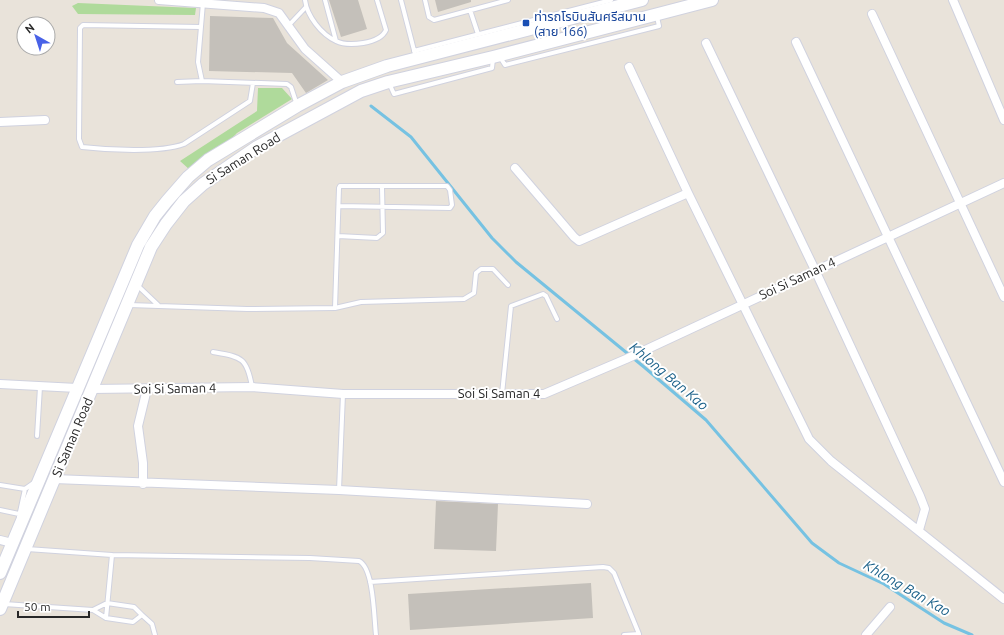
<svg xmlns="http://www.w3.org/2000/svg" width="1004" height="635" font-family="Ubuntu,'Noto Sans Thai',sans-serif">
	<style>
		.green { fill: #afda9b }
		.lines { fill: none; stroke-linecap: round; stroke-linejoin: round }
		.stream { stroke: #76c2e2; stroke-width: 3 }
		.building { fill: #c4c0ba }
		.lane-casing { stroke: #d0d2df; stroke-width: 6 }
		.street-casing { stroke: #d0d2df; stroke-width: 10 }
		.secondary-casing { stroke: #d0d2df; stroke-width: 14 }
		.lane { stroke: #fff; stroke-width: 4 }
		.street { stroke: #fff; stroke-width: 8 }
		.secondary { stroke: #fff; stroke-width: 12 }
		.transit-dot { fill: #1a4fb4; stroke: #fff; stroke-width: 1.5 }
		.labels { text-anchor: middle; stroke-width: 4; stroke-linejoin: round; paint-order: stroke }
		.transit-label { font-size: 13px; fill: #164399; stroke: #fff; text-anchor: start }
		.street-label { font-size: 13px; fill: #272727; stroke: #fff }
		.water-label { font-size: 14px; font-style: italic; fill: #1a6089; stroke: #fff }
	</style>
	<rect width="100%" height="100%" fill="#e9e3da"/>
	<!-- green -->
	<path class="green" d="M78,3L196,8L195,15L78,14L72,6Z
		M258,88H282L292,99L237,133L224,146L190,170L180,161L257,111Z"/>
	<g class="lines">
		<!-- stream -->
		<path class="stream" d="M371,106L411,137L492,238L516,262L644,367L706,420L812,543L839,563L884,584L944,623L972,635"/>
	</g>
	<!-- building -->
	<path class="building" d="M329,0H358L367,29L341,37Z
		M435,0H471V2L438,12Z
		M210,16L273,18L287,43L328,80L306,93L292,73L209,71Z
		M436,501L498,504L496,551L434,549Z
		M591,583L593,618L410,630L408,594Z"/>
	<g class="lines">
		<defs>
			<path id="lane" d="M305,0C307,16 321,34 336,41C348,47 380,44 386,30L377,0
				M325,0L336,41
				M401,0L415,54
				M425,0L429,17L434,20L508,0
				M203,3L198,62L202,81L287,84L291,87L297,105
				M470,10L478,34
				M289,25L306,7
				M201,27L83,25L80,28L79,139L82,147C108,150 160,153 184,144L250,101L253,83
				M414,51L611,0
				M500,57L505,65L659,26L657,17
				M177,82L202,81
				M389,83L394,94L492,68L493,59
				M338,236L377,238L383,233L382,187
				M137,285L158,305
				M129,305L247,309L335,308L361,302L464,299L474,293L476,273L481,269H493L508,285
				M335,308C336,268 338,228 339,188L340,186H447L450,190L452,205L450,208L339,206
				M213,352C241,357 247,357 252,387
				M502,394L511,306L543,294L546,296L557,319
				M37,436L40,387
				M0,485L25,489L35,482
				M339,490L343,394
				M0,510L19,514V518
				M20,512L25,489
				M27,549L112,555L310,558L359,561C374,568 374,619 376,635
				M370,582L603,567L609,568L614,573L639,634L624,635
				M4,604L93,610L106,618L133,622L142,615L134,607L107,603L93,610
				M142,615L152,624L155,635
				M106,618L112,555"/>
			<path id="street" d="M159,0L264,8L279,13L305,49L342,82
				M953,0L1004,120
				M872,14L1004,297
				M796,42L1004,482
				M706,43L815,270L920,496L925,509L919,530
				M629,67L688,193L809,439L831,461L1004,599
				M0,122L45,120
				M515,168L574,237L579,241L688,193
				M0,384L77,388
				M91,389L252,387L343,394H544L626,359L1004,183
				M54,479L339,490L587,504
				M143,484V463L138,426L147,389
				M0,540L12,543
				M866,635L890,607"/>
			<path id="secondary" d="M0,573L138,245L155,216L167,201L188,177L208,160L297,106L342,82L387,66L642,0
				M0,609L151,247L166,224L184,201L203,184L257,147L361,91L388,82L493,57L712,0"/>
		</defs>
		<!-- lane casing -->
		<use href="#lane" class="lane-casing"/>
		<!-- street casing -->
		<use href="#street" class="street-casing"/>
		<!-- secondary casing -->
		<use href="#secondary" class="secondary-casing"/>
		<!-- lane -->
		<use href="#lane" class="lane"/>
		<!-- street -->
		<use href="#street" class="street"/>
		<!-- secondary -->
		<use href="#secondary" class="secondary"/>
	</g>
	<!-- markers -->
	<rect class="transit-dot" x="522" y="19" width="8" height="8" rx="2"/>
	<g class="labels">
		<!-- transit labels -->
		<g class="transit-label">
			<text x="534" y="21">ท่ารถโรบินสันศรีสมาน<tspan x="534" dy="15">(สาย 166)</tspan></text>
		</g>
		<!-- street labels -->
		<g class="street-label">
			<text transform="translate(243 158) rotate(-32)" y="5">Si Saman Road</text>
			<text transform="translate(797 278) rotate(-25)" y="5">Soi Si Saman 4</text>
			<text transform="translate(175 388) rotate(-1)" y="5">Soi Si Saman 4</text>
			<text x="499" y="398">Soi Si Saman 4</text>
			<text transform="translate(72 437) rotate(-67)" y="5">Si Saman Road</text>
		</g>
		<!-- water labels -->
		<g class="water-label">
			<text transform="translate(669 376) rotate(40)" y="5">Khlong Ban Kao</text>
			<text transform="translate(907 588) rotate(30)" y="5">Khlong Ban Kao</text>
		</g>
	</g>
	<!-- north arrow -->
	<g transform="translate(36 36) rotate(321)"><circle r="19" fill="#ffffff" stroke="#a9a9a9"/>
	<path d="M0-3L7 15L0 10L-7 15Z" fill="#4962e7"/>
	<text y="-6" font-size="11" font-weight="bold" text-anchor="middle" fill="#272727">N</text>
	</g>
	<!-- scale -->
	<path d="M18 611v6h71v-6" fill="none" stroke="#272727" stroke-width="2"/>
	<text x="24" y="611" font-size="12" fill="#272727" stroke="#ffffff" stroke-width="3" paint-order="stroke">50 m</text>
</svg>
